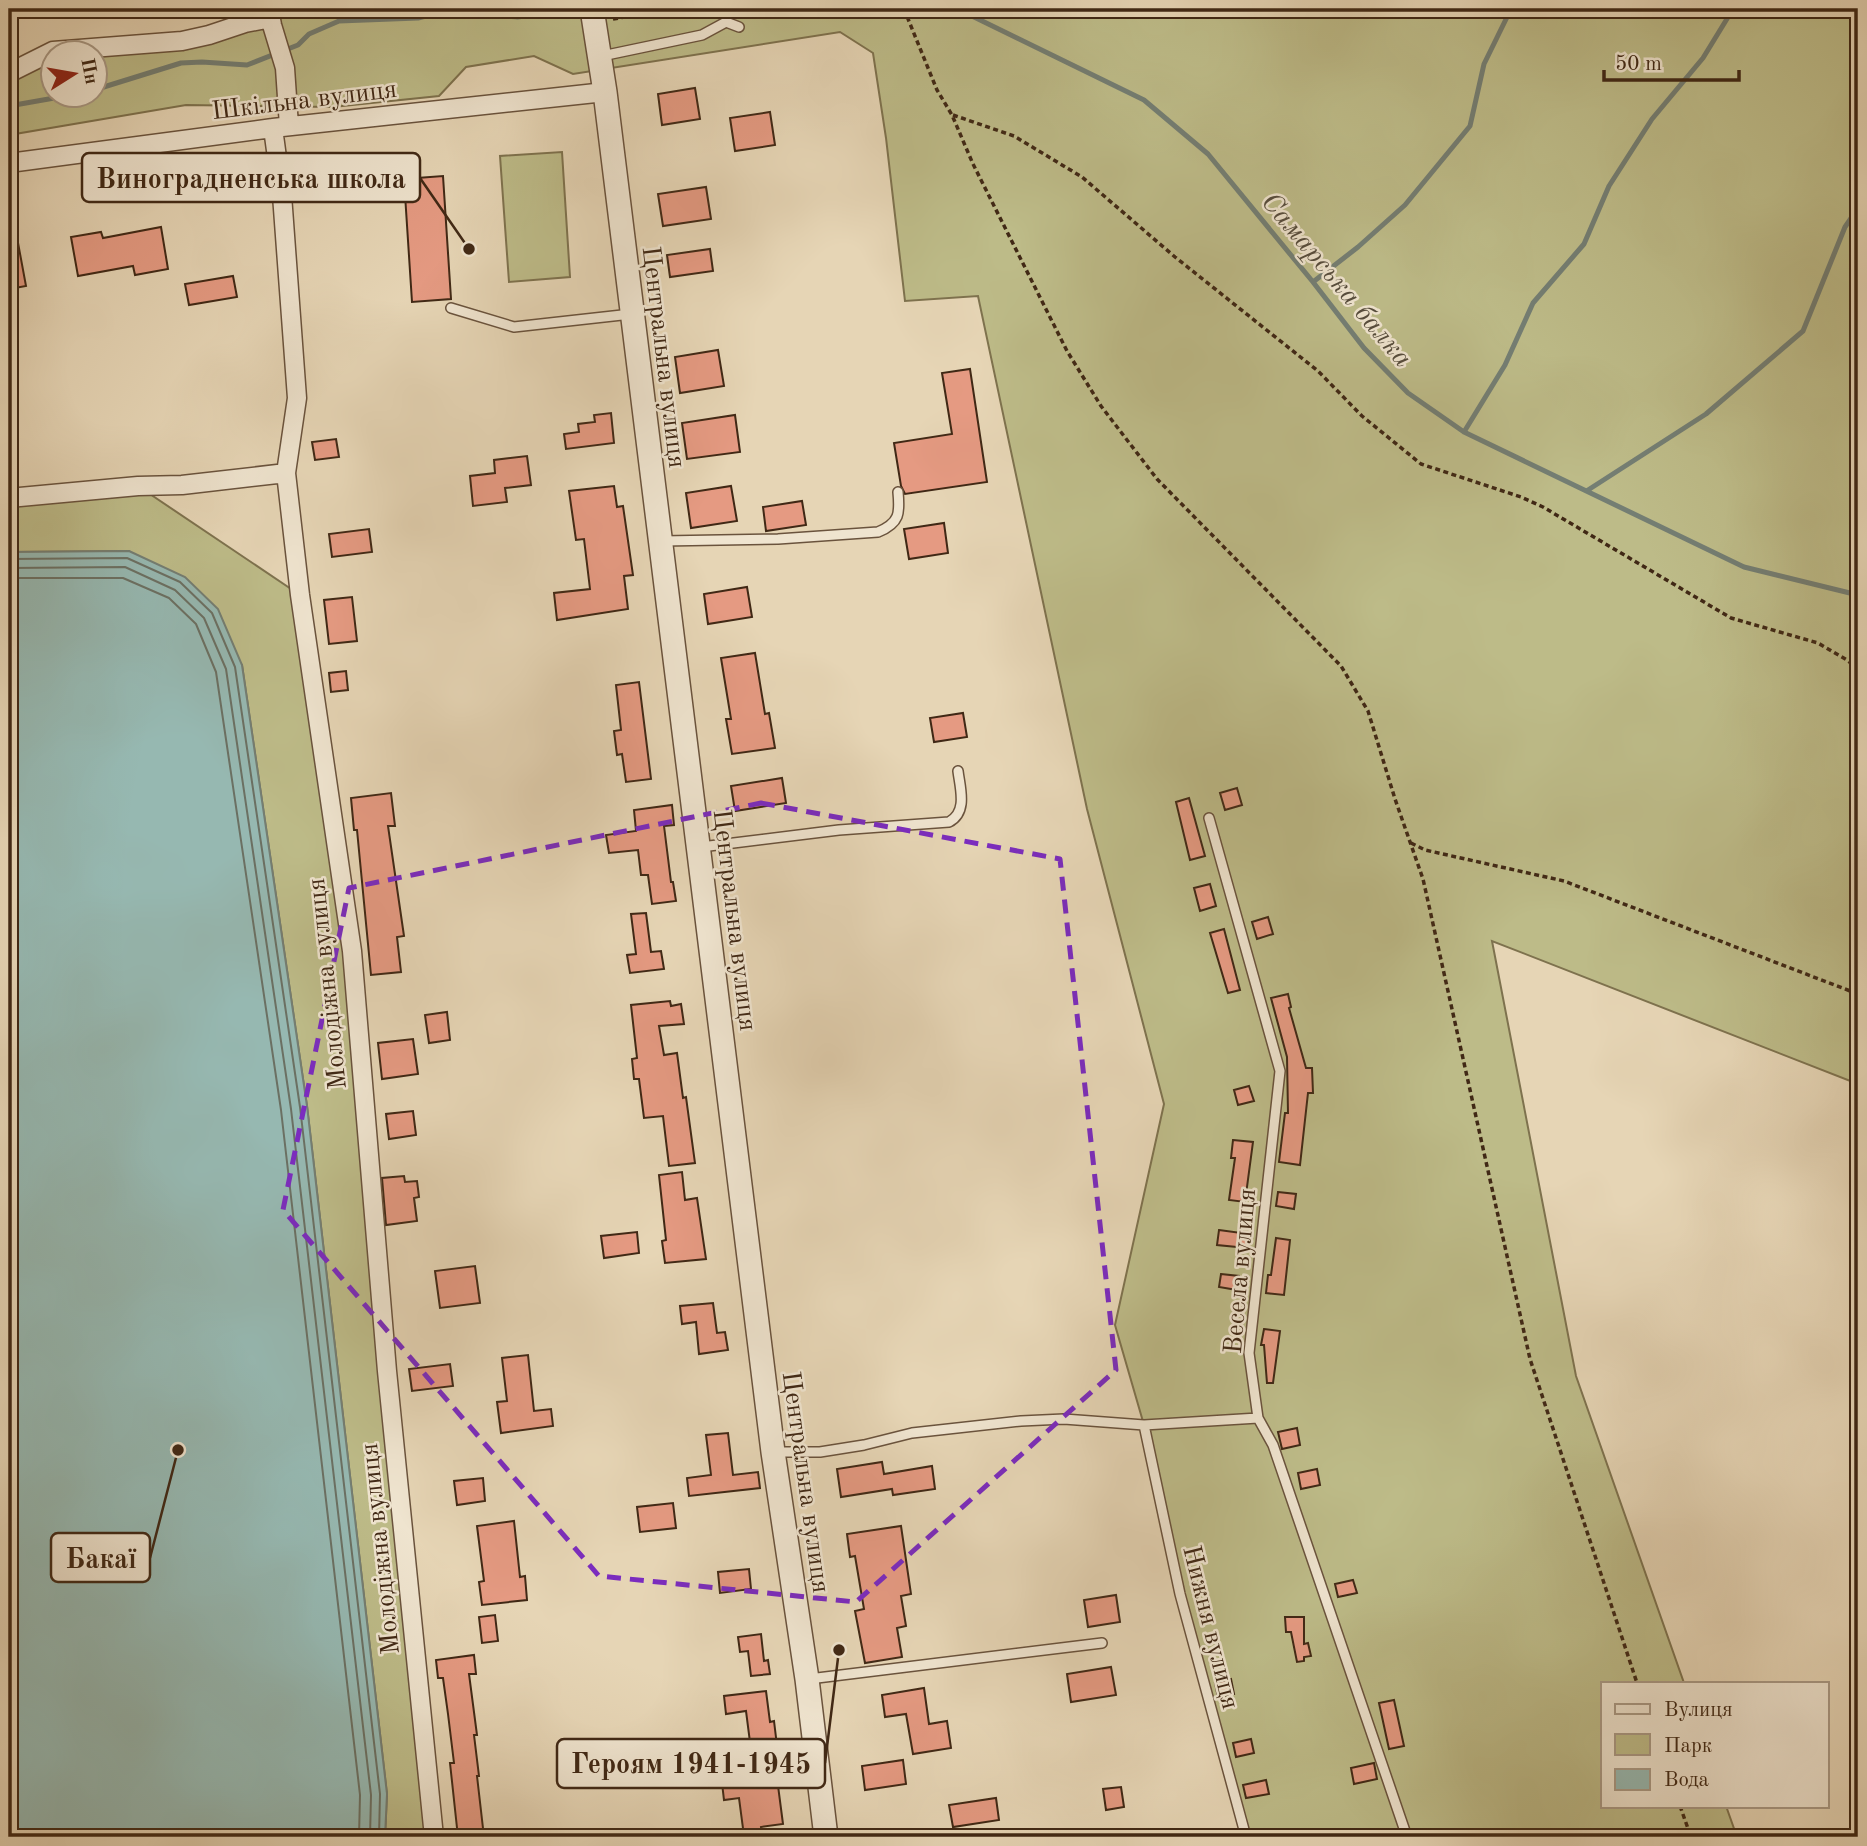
<svg xmlns="http://www.w3.org/2000/svg" width="1867" height="1846" font-family="'Old Standard TT',serif">
	<style>
		.green { fill: #bdbb88; stroke: #7e724e; stroke-width: 2; fill-rule: evenodd }
		.water { fill: #96b8b1; stroke: #747e73; stroke-width: 2 }
		.lines { fill: none; stroke-linecap: round; stroke-linejoin: round }
		.shore { stroke: #6b7063; stroke-width: 2 }
		.stream { stroke: #747e73; stroke-width: 5 }
		.building { fill: #e59a82; stroke: #402815; stroke-width: 2 }
		.service-casing { stroke: #6a533d; stroke-width: 12 }
		.minor-casing { stroke: #6a533d; stroke-width: 21 }
		.tertiary-casing { stroke: #6a533d; stroke-width: 26 }
		.path { stroke: #402815; stroke-width: 3.5; stroke-dasharray: 5 3.5; stroke-linecap: butt }
		.service { stroke: #efe4cf; stroke-width: 9 }
		.minor { stroke: #efe4cf; stroke-width: 18 }
		.tertiary { stroke: #efe4cf; stroke-width: 23 }
		.marked { fill: none; stroke: #7b2cbf; stroke-width: 5; stroke-dasharray: 14 9; stroke-linejoin: round }
		.labels { text-anchor: middle; stroke-width: 5; stroke-linejoin: round; paint-order: stroke }
		.street-label { font-size: 26px; fill: #402815; stroke: #efe4cf }
		.water-label { font-size: 28px; font-style: italic; fill: #564c3c; stroke: #efe4cf }
		.leader { fill: none; stroke: #402815; stroke-width: 2.5 }
		.callout-dot { fill: #402815; stroke: #efe4cf; stroke-width: 2.5 }
		.callout { fill: #efe4cf; stroke: #402815; stroke-width: 2.5 }
		.callout-label { font-size: 28px; text-anchor: middle; font-weight: bold; fill: #402815 }
	</style>
	<rect width="100%" height="100%" fill="#e6d5b5"/>
	<filter id="stains"><feTurbulence type="fractalNoise" baseFrequency=".00286" numOctaves="4"/><feColorMatrix values="0 0 0 0 .2 0 0 0 0 .09 0 0 0 0 .02 0 0 0 .5 -.17"/></filter>
	<radialGradient id="worn" r=".72"><stop offset=".6" stop-color="#630" stop-opacity="0"/><stop offset="1" stop-color="#630" stop-opacity=".3"/></radialGradient>
	<!-- green -->
	<path class="green" d="M349,9H1858V1084L1492,941L1576,1376L1684,1683H1603V1806H1726L1737,1837H1246L1180,1594L1144,1425L1115,1325L1164,1104L1087,809L978,296L905,301L886,138L873,53L840,32L573,74L534,56L466,67L439,96L333,107L186,105L9,135V73L53,51L182,41L271,18ZM52,52H94V94H52Z
		M562,152L570,277L509,282L500,156Z
		M138,486L300,595L352,951L434,1837H385L387,1794L307,1106L242,665L129,551L9,552V498Z"/>
	<!-- water -->
	<path class="water" d="M129,551L185,577L218,609L242,665L307,1106L387,1794L385,1837H9V552Z"/>
	<g class="lines">
		<!-- shore -->
		<path class="shore" d="M9,559L127,558L180,582L212,613L235,667L300,1107L380,1794L379,1837
			M9,568L125,567L175,590L204,618L226,669L291,1109L371,1795L370,1837
			M9,578H123L169,598L196,624L216,672L281,1110L360,1795L359,1837"/>
		<!-- stream -->
		<path class="stream" d="M491,9C505,18 526,21 539,9
			M971,9L974,17L1144,100L1208,154L1313,282L1364,348L1408,393L1464,432L1744,567L1858,595
			M975,17L1034,9
			M94,90L181,63L202,62L247,65L298,45L309,34L339,21L418,18L426,16L431,9
			M9,106L77,94
			M1313,282L1358,247L1405,205L1470,126L1484,64L1511,9
			M1464,432L1505,365L1533,303L1584,244L1609,186L1652,119L1703,58L1733,9
			M1588,490L1706,414L1803,331L1845,227L1858,208"/>
	</g>
	<!-- building -->
	<path class="building" d="M695,88L700,119L662,125L658,94Z
		M770,112L775,145L735,151L730,118Z
		M443,176L451,299L412,302L404,179Z
		M706,187L711,219L663,226L658,194Z
		M161,227L168,269L135,275L133,266L78,276L71,237L101,232L103,238Z
		M16,232L26,286L9,289V233Z
		M710,249L713,271L670,277L667,255Z
		M233,276L237,297L189,305L185,284Z
		M718,350L724,386L680,393L675,357Z
		M970,369L987,482L905,494L901,486L894,443L952,434L942,373Z
		M611,413L614,443L566,449L564,434L579,432L578,424L595,422L594,415Z
		M735,415L740,452L687,459L682,423Z
		M336,439L339,457L315,460L312,442Z
		M527,456L531,485L505,488L507,502L473,506L470,476L495,473L494,460Z
		M614,486L617,507L623,506L633,575L624,576L628,609L557,620L554,593L590,589L584,539L576,540L569,491Z
		M731,486L737,521L691,528L686,493Z
		M802,501L806,525L766,531L763,507Z
		M944,523L948,553L909,559L904,529Z
		M369,529L372,552L332,557L329,534Z
		M747,587L752,617L708,624L704,594Z
		M352,597L357,641L329,644L324,600Z
		M755,653L765,714L769,713L775,748L732,754L726,719H731L721,658Z
		M346,671L348,690L331,692L329,673Z
		M639,682L651,779L626,782L622,754L617,755L614,731L621,730L616,685Z
		M963,713L967,737L934,742L930,718Z
		M782,778L786,803L735,811L731,786Z
		M1237,788L1242,805L1225,810L1220,793Z
		M391,793L395,826H388L404,936L397,937L401,972L371,975L357,830H354L351,798Z
		M1189,798L1205,856L1190,860L1176,802Z
		M672,805L674,825L664,826L671,882H673L676,901L652,904L648,875H641L638,850L609,853L606,835L636,831L634,810Z
		M1210,884L1216,906L1200,911L1194,888Z
		M646,913L651,952L661,951L664,969L630,973L627,955L636,954L631,914Z
		M1268,917L1273,934L1257,939L1252,922Z
		M1224,929L1240,990L1228,993L1210,933Z
		M1288,994L1291,1007L1289,1008L1306,1068H1312L1313,1093H1308L1300,1165L1279,1162L1285,1113H1288L1287,1057L1271,998Z
		M670,1001L671,1006L681,1004L684,1024L659,1026L664,1055L677,1053L683,1098L686,1097L695,1163L669,1166L663,1116L644,1118L639,1079H634L632,1059L637,1058L631,1005Z
		M447,1012L450,1040L429,1043L425,1015Z
		M413,1039L418,1074L382,1079L378,1043Z
		M1249,1086L1254,1101L1238,1105L1234,1090Z
		M413,1111L416,1135L389,1139L386,1114Z
		M1233,1140L1253,1142L1245,1202L1229,1200L1235,1158H1231Z
		M682,1172L685,1200L697,1198L706,1259L665,1263L662,1241L666,1240L659,1175Z
		M404,1176L405,1182L417,1181L419,1197L414,1198L417,1221L386,1225L382,1178Z
		M1278,1192L1296,1194L1294,1209L1276,1206Z
		M1219,1230L1249,1234L1247,1248L1217,1245Z
		M637,1232L639,1253L604,1258L601,1236Z
		M1276,1238L1290,1240L1284,1295L1266,1293L1268,1275H1271Z
		M475,1266L480,1303L440,1308L435,1271Z
		M1221,1274L1239,1276L1237,1290L1219,1287Z
		M713,1303L717,1333L725,1332L728,1350L699,1354L696,1322L682,1324L680,1306Z
		M1264,1329L1280,1331L1273,1383H1267L1264,1345H1261Z
		M528,1355L534,1411L551,1409L553,1426L501,1433L497,1402L507,1401L502,1358Z
		M450,1364L453,1386L412,1391L409,1369Z
		M1297,1428L1300,1445L1282,1449L1278,1432Z
		M728,1433L733,1475L758,1472L760,1488L689,1496L687,1478L711,1475L706,1435Z
		M882,1462L884,1474L932,1466L935,1489L893,1495L892,1489L841,1497L837,1469Z
		M1317,1469L1320,1485L1301,1489L1298,1473Z
		M483,1478L485,1501L457,1505L454,1481Z
		M673,1503L676,1528L640,1532L637,1507Z
		M514,1521L520,1577L525,1576L527,1600L482,1605L479,1582L484,1581L477,1526Z
		M901,1526L911,1594L901,1596L906,1626L897,1628L902,1657L865,1663L855,1611L864,1609L855,1556L850,1557L847,1534Z
		M749,1569L751,1589L720,1593L718,1572Z
		M1353,1580L1357,1593L1338,1597L1335,1584Z
		M1116,1595L1120,1622L1088,1627L1084,1600Z
		M495,1615L498,1641L482,1643L479,1617Z
		M1285,1617H1304V1644L1308,1643L1311,1656L1304,1657V1661L1297,1662L1291,1632H1286Z
		M761,1634L764,1661L768,1660L770,1674L751,1676L748,1651L740,1652L738,1637Z
		M474,1655L476,1674H469L477,1735H474L479,1776H477L484,1837H458L450,1763H454L448,1714L443,1678H438L436,1660Z
		M1111,1667L1116,1695L1071,1702L1067,1674Z
		M1231,1679L1234,1694L1218,1697L1215,1683Z
		M924,1688L929,1724L947,1721L951,1748L913,1754L906,1714L885,1717L882,1695Z
		M766,1691L770,1722L774,1721L778,1754L774,1755L783,1824L761,1827L762,1834L744,1836L739,1798L724,1800L722,1783L736,1782L730,1744L750,1742L746,1711L726,1714L724,1696Z
		M1394,1700L1404,1746L1389,1749L1379,1703Z
		M1251,1739L1254,1753L1236,1757L1233,1743Z
		M903,1760L906,1784L865,1790L862,1766Z
		M1374,1763L1377,1779L1354,1784L1351,1768Z
		M1266,1780L1269,1794L1246,1798L1243,1785Z
		M1121,1787L1124,1807L1106,1810L1103,1789Z
		M996,1798L999,1820L953,1827L949,1805Z"/>
	<g class="lines">
		<defs>
			<path id="service" d="M602,56L702,35L726,22L739,27
				M451,308L514,327L631,314
				M662,541L778,539L878,532C900,523 900,513 898,492
				M1209,818L1280,1071L1249,1353L1258,1418L1273,1445L1407,1837
				M701,847L839,830L949,822C968,812 960,788 958,771
				M1144,1425L1180,1594L1246,1837
				M773,1452H820L864,1445L912,1433L1021,1421L1064,1419L1144,1425L1258,1418
				M809,1679L1102,1643"/>
			<path id="minor" d="M269,9L272,25L285,68L289,126
				M9,73L53,51L182,41L209,35L245,23L271,18
				M273,128L282,195L297,398L286,473L300,595L352,951L387,1371L434,1837
				M9,163L273,128L605,92
				M9,498L138,486L182,485L286,473"/>
			<path id="tertiary" d="M592,9L605,92L773,1452L807,1679L826,1837"/>
		</defs>
		<!-- service casing -->
		<use href="#service" class="service-casing"/>
		<!-- minor casing -->
		<use href="#minor" class="minor-casing"/>
		<!-- tertiary casing -->
		<use href="#tertiary" class="tertiary-casing"/>
		<!-- path -->
		<path class="path" d="M904,9L937,90L952,115L973,164L1067,351L1101,406L1157,479L1341,666L1368,711L1395,799L1423,879L1530,1359L1637,1683
			M613,19L673,9
			M953,115L1014,136L1082,177L1175,257L1318,371L1362,416L1421,464L1521,497L1543,507L1731,618L1818,643L1847,660L1858,669
			M1411,843L1425,850L1564,881L1858,994
			M1680,1806L1691,1837"/>
		<!-- service -->
		<use href="#service" class="service"/>
		<!-- minor -->
		<use href="#minor" class="minor"/>
		<!-- tertiary -->
		<use href="#tertiary" class="tertiary"/>
	</g>
	<!-- marked area -->
	<path class="marked" d="M761,803L1060,859L1116,1370L856,1602L599,1576L283,1210L349,888Z"/>
	<g class="labels">
		<!-- street labels -->
		<g class="street-label">
			<text transform="translate(304 99) rotate(-7)" y="9">Шкільна вулиця</text>
			<text transform="translate(665 357) rotate(83)" y="9">Центральна вулиця</text>
			<text transform="translate(736 920) rotate(83)" y="9">Центральна вулиця</text>
			<text transform="translate(326 984) rotate(-96)" y="9">Молодіжна вулиця</text>
			<text transform="translate(1239 1271) rotate(-85)" y="9">Весела вулиця</text>
			<text transform="translate(807 1482) rotate(82)" y="9">Центральна вулиця</text>
			<text transform="translate(379 1549) rotate(-96)" y="9">Молодіжна вулиця</text>
			<text transform="translate(1212 1627) rotate(76)" y="9">Нижня вулиця</text>
		</g>
		<!-- water labels -->
		<g class="water-label">
			<text transform="translate(1338 279) rotate(50)" y="10">Самарська балка</text>
		</g>
	</g>
	<!-- callouts -->
	<path class="leader" d="M469 249L420 178M178 1450L150 1558M839 1650L825 1763"/>
	<g class="callout-dot">
		<circle cx="469" cy="249" r="7"/>
		<circle cx="178" cy="1450" r="7"/>
		<circle cx="839" cy="1650" r="7"/>
	</g>
	<g class="callout">
		<rect x="82" y="153" width="338" height="49" rx="7"/>
		<rect x="51" y="1533" width="99" height="49" rx="7"/>
		<rect x="557" y="1739" width="268" height="49" rx="7"/>
	</g>
	<g class="callout-label">
		<text x="251" y="188">Виноградненська школа</text>
		<text x="101" y="1568">Бакаї</text>
		<text x="691" y="1773">Героям 1941-1945</text>
	</g>
	<!-- margin -->
	<rect width="1867" height="1846" fill="none" stroke="#e6d5b5" stroke-width="35"/>
	<rect x="10" y="10" width="1846" height="1825" fill="none" stroke="#402815" stroke-width="3.5"/>
	<rect x="18" y="18" width="1832" height="1811" fill="none" stroke="#402815" stroke-width="2"/>
	<!-- legend -->
	<rect x="1601" y="1682" width="228" height="126" fill="#efe4cf" stroke="#a99985" stroke-width="2"/>
	<rect x="1615" y="1704" width="35" height="10" fill="#efe4cf" stroke="#a99985" stroke-width="2"/>
	<text x="1664" y="1716" font-size="21" fill="#402815">Вулиця</text>
	<rect x="1615" y="1734" width="35" height="21" fill="#bdbb88" stroke="#a99985" stroke-width="2"/>
	<text x="1664" y="1752" font-size="21" fill="#402815">Парк</text>
	<rect x="1615" y="1769" width="35" height="21" fill="#96b8b1" stroke="#a99985" stroke-width="2"/>
	<text x="1664" y="1786" font-size="21" fill="#402815">Вода</text>
	<!-- north arrow -->
	<g transform="translate(74 74) rotate(79)"><circle r="33" fill="#efe4cf" stroke="#a99985" stroke-width="2"/>
	<path d="M0-5L12 26L0 18L-12 26Z" fill="#8f2418"/>
	<text y="-10" font-size="19" font-weight="bold" text-anchor="middle" fill="#402815">Пн</text>
	</g>
	<!-- scale -->
	<path d="M1604 70v10h135v-10" fill="none" stroke="#402815" stroke-width="3.5"/>
	<text x="1615" y="70" font-size="21" fill="#402815" stroke="#efe4cf" stroke-width="5" paint-order="stroke">50 m</text>
	<rect width="100%" height="100%" filter="url(#stains)"/>
	<rect width="100%" height="100%" fill="url(#worn)"/>
</svg>
